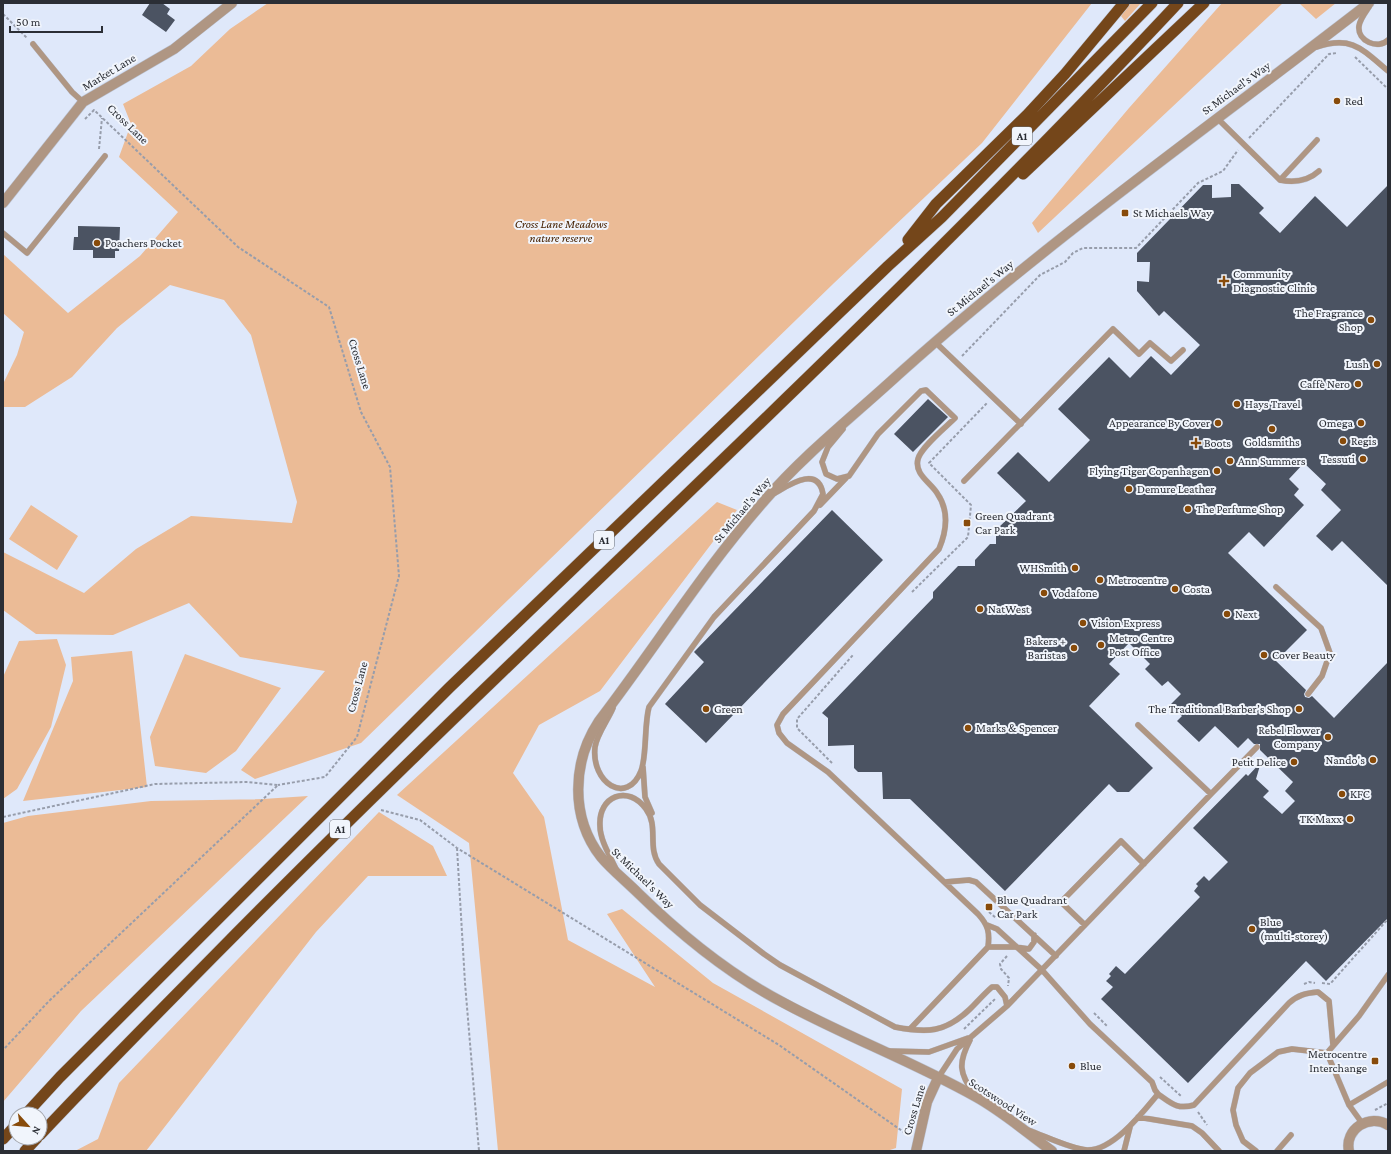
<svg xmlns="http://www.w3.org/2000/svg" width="1391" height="1154" font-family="'Crimson Pro',serif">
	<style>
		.green { fill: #ebbb96 }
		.building { fill: #4b5362 }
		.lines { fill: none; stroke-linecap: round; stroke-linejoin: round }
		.service-casing { stroke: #bbc3d3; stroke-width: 6 }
		.tertiary-casing { stroke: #bbc3d3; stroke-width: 11 }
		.trunk-casing { stroke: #bbc3d3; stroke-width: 12 }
		.path { stroke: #979dab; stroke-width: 2; stroke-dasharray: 3 2; stroke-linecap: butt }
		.service { stroke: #af9683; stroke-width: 5.5 }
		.tertiary { stroke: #af9683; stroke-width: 10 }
		.trunk { stroke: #74461a; stroke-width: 11 }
		.poi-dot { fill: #884b0a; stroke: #f1f5fc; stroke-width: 1.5 }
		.labels { text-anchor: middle; stroke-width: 4; stroke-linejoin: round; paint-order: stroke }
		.shield { fill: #f1f5fc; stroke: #666a71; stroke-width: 1 }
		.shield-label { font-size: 11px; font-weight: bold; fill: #2b2e35 }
		.street-label { font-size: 12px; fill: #2b2e35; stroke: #f1f5fc }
		.poi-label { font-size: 12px; fill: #2b2e35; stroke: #f1f5fc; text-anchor: start }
		.park-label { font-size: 12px; font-style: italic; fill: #462100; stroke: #f1f5fc }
	</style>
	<rect width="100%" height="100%" fill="#dfe8fa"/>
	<!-- green -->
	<path class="green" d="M268,3H1092L982,143L833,284L361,743L255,779L241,770L325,671L240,657L189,603L113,635L36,634L3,610V552L84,593L136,549L191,516L292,523L297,502L251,335L224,300L170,285L117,328L72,377L25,407H3V384L17,355L24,332L3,313V254L68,313L140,256L178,212L119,157L131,124L123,104L191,66L230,29Z
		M1131,3H1141L1125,21L1121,16Z
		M1222,3H1283L1038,233L1032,223L1129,108Z
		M1299,3H1336L1316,19Z
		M717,502L737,510L600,691L539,725L513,773L544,817L568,940L655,987L607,914L622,909L713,983L902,1089L896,1148L887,1151H498L469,843L397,795Z
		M31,505L78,536L57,570L9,539Z
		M57,639L66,665L51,727L17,789L3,799V677L19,641Z
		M132,651L147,787L23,801L73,681L71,657Z
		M185,654L281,688L236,751L206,773L155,766L150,737Z
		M308,796L81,1011L3,1102V823L28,816L151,801L263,799Z
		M379,812L433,846L447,876H368L316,932L146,1151H75L98,1139L119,1083Z"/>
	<!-- building -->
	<path class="building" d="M150,3H162L170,9L167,14L175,20L166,32L142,15Z
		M1231,184H1239L1264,208L1259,213L1280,233L1315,196L1347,227L1388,185V586L1342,541L1332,551L1316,536L1341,510L1321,490L1326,484L1304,463L1289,479L1299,489L1294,495L1304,505L1264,547L1249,532L1228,553L1307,630L1276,661L1306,690L1304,694L1305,697L1309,698L1312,696L1334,718L1388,662V918L1326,981L1306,961L1188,1083L1101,999L1113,987L1106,981L1111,976L1109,974L1116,966L1125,974L1200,897L1194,891L1198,886L1196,884L1204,876L1209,881L1228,862L1193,828L1246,774L1248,776L1261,762L1256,779L1269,791L1263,797L1282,814L1295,801L1285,791L1293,782L1260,750V744H1254L1248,738L1238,748L1215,726L1199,742L1177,721L1182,716L1170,705L1181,694L1168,681L1162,686L1145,669L1150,664L1129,643L1109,664L1120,674L1089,706L1153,768L1129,792H1117L1109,784L1005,891L910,799H883L882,772H858L854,768V745L828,746V718L822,713L933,598V592L958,566H975V560L990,544H996V530L1026,501L997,473L1018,452L1049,482L1090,440L1058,409L1109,357L1130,378L1151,356L1171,375L1200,345L1164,311L1159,316L1137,291V281L1149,282L1150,262H1137V253L1203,185H1212V198L1231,197Z
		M78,226L120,227L119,251H115V258H93V250H73L74,237H78Z
		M928,399L948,417L913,452L894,434Z
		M832,510L883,560L706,743L665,704L704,662L694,652Z"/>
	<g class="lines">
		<defs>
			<path id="service" d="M1369,7C1365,13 1360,19 1359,26C1357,41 1378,50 1388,40
				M33,44L72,92L83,102
				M1317,47C1352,35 1363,50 1388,71
				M1217,118L1280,180C1295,183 1308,181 1319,171
				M1280,180L1317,140
				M3,233L27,253L105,156
				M935,342L1021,424
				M843,429L828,447L822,462L826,474L837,479L849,476L878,434L921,391L926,390L929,393L955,418C946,427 921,447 918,459C914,474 930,482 937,493C949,510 947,530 939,549L783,714L777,725L779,733L787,743L828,772L978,914C988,925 990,932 988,947L910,1029
				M964,481L1113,329L1139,354L1150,343L1171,361L1183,350
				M820,505L846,478
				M1276,587L1321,628L1330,653L1322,676L1308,694
				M613,708C608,720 597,734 595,747C591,783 627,806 641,771C647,756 644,725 649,707L714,617L814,511L823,494C818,465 789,485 775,493
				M643,767L645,797L652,813
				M1211,794L1257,747
				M616,869C610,856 600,840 600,826C598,796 628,784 646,809C659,826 647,847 659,864L700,905L764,954L780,965L895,1027C927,1033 945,1033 970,1009C977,1002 984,994 992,987H997L1005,997L1007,1006
				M945,882L969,880L976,882L1056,956
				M987,925L997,929L1042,970L1090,1024L1152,1082L1155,1090L1158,1094C1143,1112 1113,1151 1087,1150C1071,1149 1045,1136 1028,1130
				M1085,925L1061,902L1121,841L1144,864
				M988,947H1015L1029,949L1034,942V935
				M970,1040C958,1063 959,1073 974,1094
				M889,1051L929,1052L968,1038
				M1327,1053L1359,1016L1388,975
				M1327,1053L1349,1105L1362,1123
				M938,1078L957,1049L1007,1006L1211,794L1138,725
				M1158,1094C1171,1103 1177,1110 1194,1105L1289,1003C1298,995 1306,993 1318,992L1329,1001L1333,1045
				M1349,1105L1388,1082
				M1138,1117L1192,1126L1202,1133L1219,1151
				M1124,1151L1130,1127
				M1256,1151L1243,1141L1236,1125L1233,1110L1238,1088L1250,1073L1278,1052L1292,1049L1327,1053
				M1277,1151L1291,1135"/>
			<path id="tertiary" d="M3,203L83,102L174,49L232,3
				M916,1151L927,1102L938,1078
				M1052,1151C1027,1133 1003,1112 976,1097C914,1062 847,1037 784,1003C730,975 681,935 638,893C626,881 612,870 601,857C570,817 572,762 599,721C655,648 704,569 765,500C802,457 847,421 889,383C1040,246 1208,128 1369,3
				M1349,1151C1344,1129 1370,1113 1388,1125"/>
			<path id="trunk" d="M1023,174L1204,3
				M908,240L936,204L1027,115L1065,74L1124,3
				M26,1114L60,1077L449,688L888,266L942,217L1152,3
				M40,1135C97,1074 156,1015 214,956C531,634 869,333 1178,3
				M3,1139L16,1125
				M25,1151L37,1138"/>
		</defs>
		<!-- service casing -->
		<use href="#service" class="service-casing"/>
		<!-- tertiary casing -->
		<use href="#tertiary" class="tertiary-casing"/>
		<!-- trunk casing -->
		<use href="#trunk" class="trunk-casing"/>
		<!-- path -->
		<path class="path" d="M3,14L27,38
			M1355,57L1388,89
			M85,119L94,110L238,247L329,307L361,412L390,467L399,576L357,737L325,777L278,785
			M1249,138L1329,54L1337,53
			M99,149L102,118
			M962,356L1040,275L1065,262L1073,253L1083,248H1136L1198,183L1223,171L1238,150
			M912,592L968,537L971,505L929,463L987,403
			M832,763L797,728V719L853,655
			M381,810L420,820L457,848L779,1045L908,1135
			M3,817L155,784L248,782L278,785L49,1001L3,1050
			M457,848L465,983L479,1151
			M989,912L996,918
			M1007,956L1000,964L1001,969L1009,978L1008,986
			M1322,983L1330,984L1388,919
			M1304,984L1309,982L1315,983
			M1094,1013L1108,1027
			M964,1029L995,999
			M1160,1077L1182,1097
			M1375,1110L1388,1103
			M1198,1112L1207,1125"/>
		<!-- service -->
		<use href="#service" class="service"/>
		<!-- tertiary -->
		<use href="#tertiary" class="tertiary"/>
		<!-- trunk -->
		<use href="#trunk" class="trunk"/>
	</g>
	<!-- markers -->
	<g class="poi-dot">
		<circle cx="1337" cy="101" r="4"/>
		<rect x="1121" y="209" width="8" height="8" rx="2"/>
		<circle cx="97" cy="243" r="4"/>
		<path d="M1222 275h4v4h4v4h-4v4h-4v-4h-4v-4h4z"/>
		<circle cx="1371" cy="320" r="4"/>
		<circle cx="1377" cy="364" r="4"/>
		<circle cx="1358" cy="384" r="4"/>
		<circle cx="1237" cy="404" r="4"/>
		<circle cx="1218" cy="423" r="4"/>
		<circle cx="1361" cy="423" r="4"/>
		<circle cx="1272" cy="429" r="4"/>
		<circle cx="1343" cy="441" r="4"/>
		<path d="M1194 437h4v4h4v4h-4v4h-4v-4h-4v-4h4z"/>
		<circle cx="1363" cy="459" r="4"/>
		<circle cx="1230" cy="461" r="4"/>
		<circle cx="1217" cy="471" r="4"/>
		<circle cx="1129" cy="489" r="4"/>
		<circle cx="1188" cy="509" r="4"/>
		<rect x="963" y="519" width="8" height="8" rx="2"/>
		<circle cx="1075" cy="568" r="4"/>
		<circle cx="1100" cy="580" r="4"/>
		<circle cx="1175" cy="589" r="4"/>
		<circle cx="1044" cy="593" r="4"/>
		<circle cx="980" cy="609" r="4"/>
		<circle cx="1227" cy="614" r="4"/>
		<circle cx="1083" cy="623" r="4"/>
		<circle cx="1101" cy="645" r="4"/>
		<circle cx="1074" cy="648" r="4"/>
		<circle cx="1264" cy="655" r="4"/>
		<circle cx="706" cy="709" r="4"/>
		<circle cx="1299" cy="709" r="4"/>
		<circle cx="968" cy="728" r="4"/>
		<circle cx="1328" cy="737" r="4"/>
		<circle cx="1373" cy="760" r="4"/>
		<circle cx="1294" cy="762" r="4"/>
		<circle cx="1342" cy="794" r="4"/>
		<circle cx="1350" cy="819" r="4"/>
		<rect x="985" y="903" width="8" height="8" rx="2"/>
		<circle cx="1252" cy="929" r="4"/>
		<rect x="1371" y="1057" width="8" height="8" rx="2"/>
		<circle cx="1072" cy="1066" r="4"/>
	</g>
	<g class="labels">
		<!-- shield labels -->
		<g class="shield">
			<rect x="1012" y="127" width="20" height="18" rx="3"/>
			<rect x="594" y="531" width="20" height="18" rx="3"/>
			<rect x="330" y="820" width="20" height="18" rx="3"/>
		</g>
		<g class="shield-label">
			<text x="1022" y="140">A1</text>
			<text x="604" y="544">A1</text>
			<text x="340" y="833">A1</text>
		</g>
		<!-- street labels -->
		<g class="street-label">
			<text transform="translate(109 72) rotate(-31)" y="4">Market Lane</text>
			<text transform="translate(1236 88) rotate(-36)" y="4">St Michael's Way</text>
			<text transform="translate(128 124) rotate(44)" y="4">Cross Lane</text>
			<text transform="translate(980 288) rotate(-39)" y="4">St Michael's Way</text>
			<text transform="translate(360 364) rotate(73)" y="4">Cross Lane</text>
			<text transform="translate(742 510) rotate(-50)" y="4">St Michael's Way</text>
			<text transform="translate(357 687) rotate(-75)" y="4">Cross Lane</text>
			<text transform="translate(643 878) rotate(44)" y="4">St Michael's Way</text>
			<text transform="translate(1003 1102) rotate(33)" y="4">Scotswood View</text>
			<text transform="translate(914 1110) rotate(-73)" y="4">Cross Lane</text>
		</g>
		<!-- poi labels -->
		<g class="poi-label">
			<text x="1345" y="105">Red</text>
			<text x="1133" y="217">St Michaels Way</text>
			<text x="105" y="247">Poachers Pocket</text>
			<text x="1233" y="278">Community<tspan x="1233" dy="14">Diagnostic Clinic</tspan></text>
			<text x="1363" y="317" text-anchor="end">The Fragrance<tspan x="1363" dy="14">Shop</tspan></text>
			<text x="1369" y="368" text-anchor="end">Lush</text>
			<text x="1350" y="388" text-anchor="end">Caffè Nero</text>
			<text x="1245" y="408">Hays Travel</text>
			<text x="1210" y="427" text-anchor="end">Appearance By Cover</text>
			<text x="1353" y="427" text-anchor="end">Omega</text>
			<text x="1351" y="445">Regis</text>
			<text x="1272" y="446" text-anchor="middle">Goldsmiths</text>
			<text x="1204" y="447">Boots</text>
			<text x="1355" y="463" text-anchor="end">Tessuti</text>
			<text x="1238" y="465">Ann Summers</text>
			<text x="1209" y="475" text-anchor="end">Flying Tiger Copenhagen</text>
			<text x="1137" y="493">Demure Leather</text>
			<text x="1196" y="513">The Perfume Shop</text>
			<text x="975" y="520">Green Quadrant<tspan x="975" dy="14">Car Park</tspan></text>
			<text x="1067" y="572" text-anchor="end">WHSmith</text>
			<text x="1108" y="584">Metrocentre</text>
			<text x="1183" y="593">Costa</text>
			<text x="1052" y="597">Vodafone</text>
			<text x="988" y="613">NatWest</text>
			<text x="1235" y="618">Next</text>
			<text x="1091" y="627">Vision Express</text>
			<text x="1109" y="642">Metro Centre<tspan x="1109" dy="14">Post Office</tspan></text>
			<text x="1066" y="645" text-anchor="end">Bakers +<tspan x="1066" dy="14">Baristas</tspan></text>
			<text x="1272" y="659">Cover Beauty</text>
			<text x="714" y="713">Green</text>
			<text x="1291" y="713" text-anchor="end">The Traditional Barber’s Shop</text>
			<text x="976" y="732">Marks &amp; Spencer</text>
			<text x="1320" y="734" text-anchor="end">Rebel Flower<tspan x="1320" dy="14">Company</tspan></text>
			<text x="1365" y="764" text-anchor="end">Nando's</text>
			<text x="1286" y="766" text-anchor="end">Petit Delice</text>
			<text x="1350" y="798">KFC</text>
			<text x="1342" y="823" text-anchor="end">TK Maxx</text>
			<text x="997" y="904">Blue Quadrant<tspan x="997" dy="14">Car Park</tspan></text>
			<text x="1260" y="926">Blue<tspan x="1260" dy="14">(multi-storey)</tspan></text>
			<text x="1367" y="1058" text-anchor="end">Metrocentre<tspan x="1367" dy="14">Interchange</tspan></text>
			<text x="1080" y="1070">Blue</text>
		</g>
		<!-- park labels -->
		<g class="park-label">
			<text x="561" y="228">Cross Lane Meadows<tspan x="561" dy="14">nature reserve</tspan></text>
		</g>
	</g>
	<!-- border -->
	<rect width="1391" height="1154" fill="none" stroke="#2b2e35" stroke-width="8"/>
	<!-- north arrow -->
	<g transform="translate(28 1126) rotate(117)"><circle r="19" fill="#f1f5fc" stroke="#a2a5ac"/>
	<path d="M0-3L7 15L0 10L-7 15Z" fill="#884b0a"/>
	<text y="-6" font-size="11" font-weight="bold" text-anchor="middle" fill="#2b2e35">N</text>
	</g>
	<!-- scale -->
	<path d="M10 26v6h92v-6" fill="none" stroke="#2b2e35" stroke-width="2"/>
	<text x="16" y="26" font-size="12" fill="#2b2e35" stroke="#f1f5fc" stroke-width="3" paint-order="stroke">50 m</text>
</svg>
